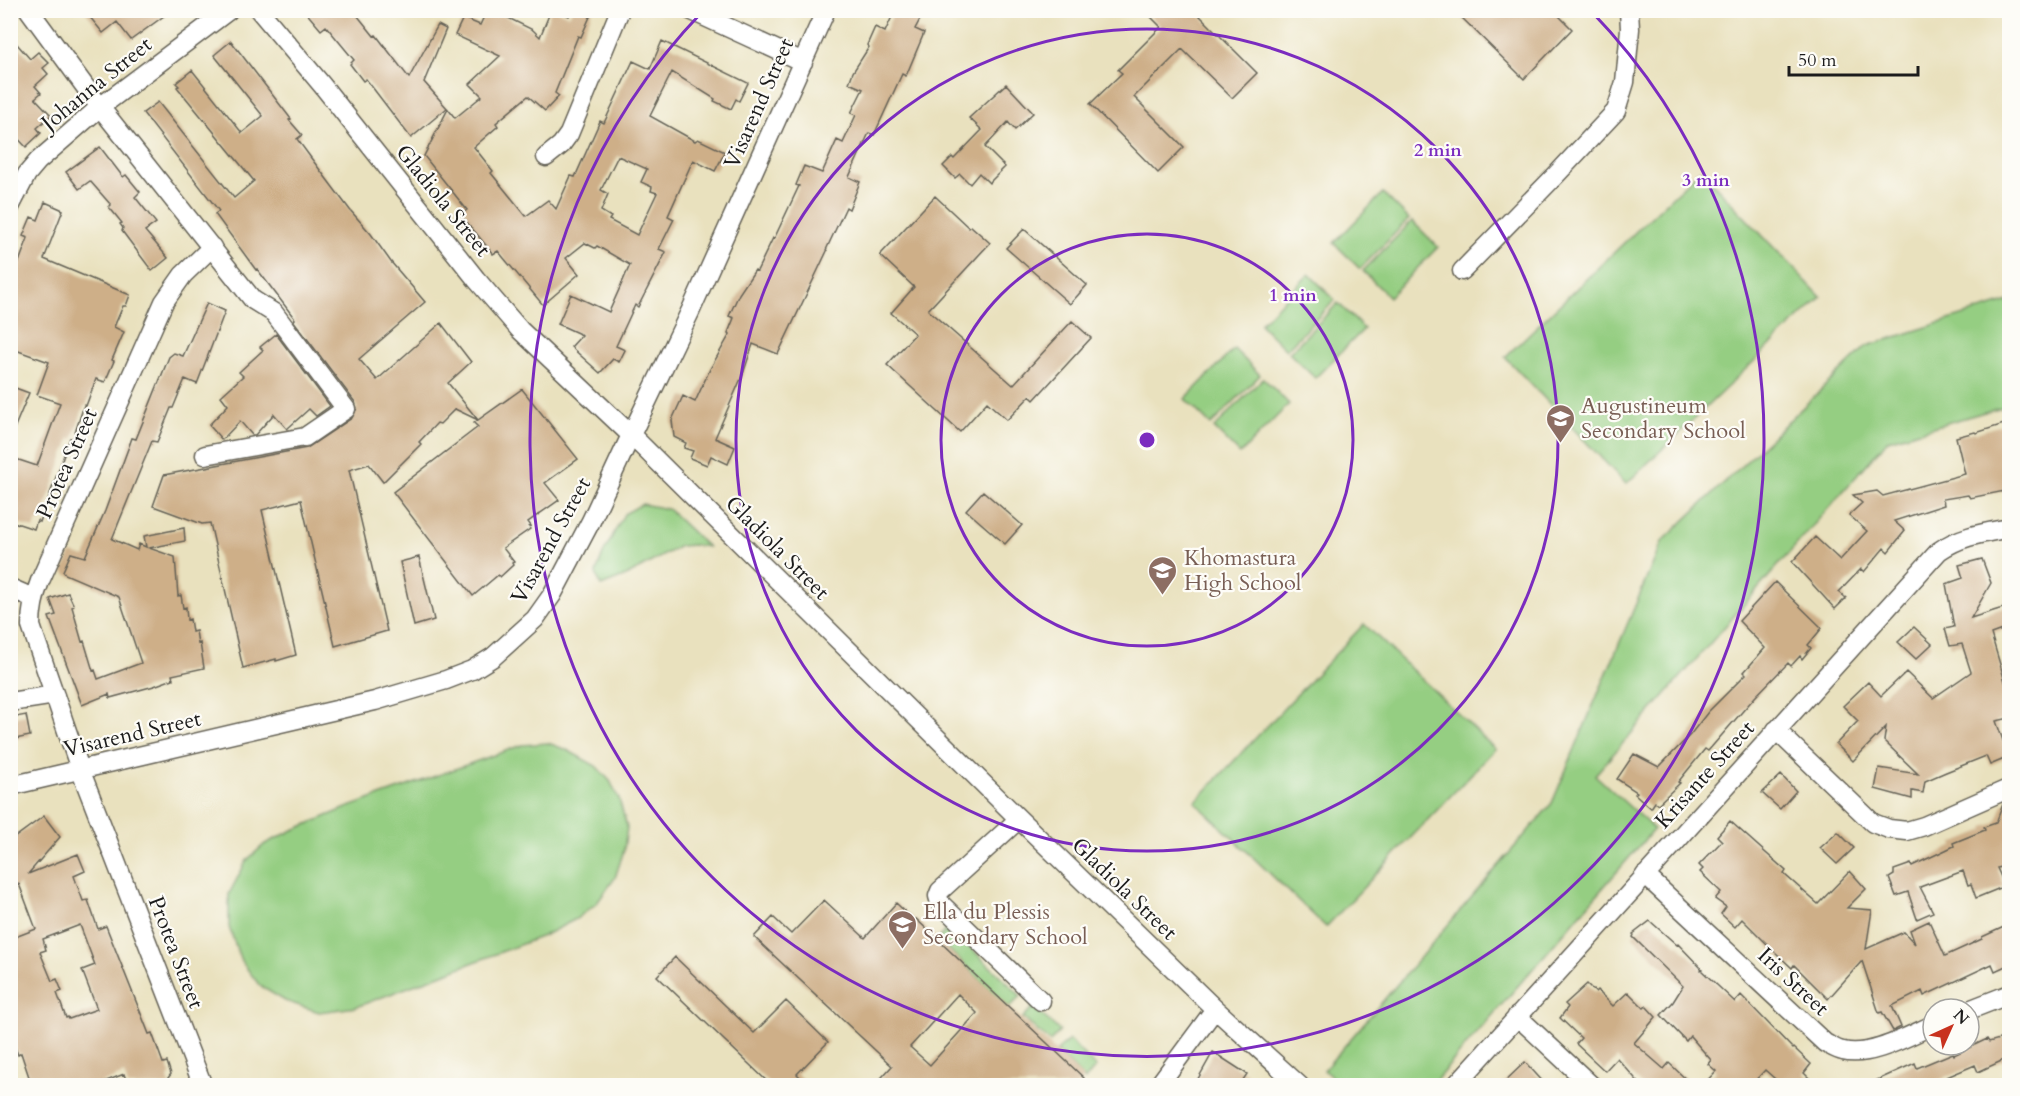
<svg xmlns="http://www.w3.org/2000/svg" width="2020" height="1096" font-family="Cardo,serif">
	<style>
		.green { fill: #95ce82; stroke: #58754f; stroke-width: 1.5 }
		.building { fill: #ceaf88; fill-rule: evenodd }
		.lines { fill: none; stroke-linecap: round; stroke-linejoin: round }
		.minor-casing { stroke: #646155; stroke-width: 21 }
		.minor { stroke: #fff; stroke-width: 18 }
		.ring { fill: none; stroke: #7b2cbf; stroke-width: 3 }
		.labels { text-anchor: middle; stroke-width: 4.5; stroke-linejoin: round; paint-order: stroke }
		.street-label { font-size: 22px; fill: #1c1c1c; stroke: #fdfcf7 }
		.education-label { font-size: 22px; fill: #785e54; stroke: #fdfcf7; text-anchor: start }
		.centre { fill: #7b2cbf; stroke: #fdfcf7; stroke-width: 3 }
		.ring-label { font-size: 18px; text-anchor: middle; font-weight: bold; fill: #7b2cbf; stroke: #fdfcf7; stroke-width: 4.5; stroke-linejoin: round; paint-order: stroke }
	</style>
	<rect width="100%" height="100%" fill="#fdfcf7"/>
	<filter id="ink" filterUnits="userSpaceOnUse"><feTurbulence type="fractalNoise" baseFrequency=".0167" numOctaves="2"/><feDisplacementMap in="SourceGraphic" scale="12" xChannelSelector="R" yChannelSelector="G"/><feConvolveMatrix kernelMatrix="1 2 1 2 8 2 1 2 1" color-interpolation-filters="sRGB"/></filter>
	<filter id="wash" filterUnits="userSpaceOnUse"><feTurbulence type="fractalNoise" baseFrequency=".008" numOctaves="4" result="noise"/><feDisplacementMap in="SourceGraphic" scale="24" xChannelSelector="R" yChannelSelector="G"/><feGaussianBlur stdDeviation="1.35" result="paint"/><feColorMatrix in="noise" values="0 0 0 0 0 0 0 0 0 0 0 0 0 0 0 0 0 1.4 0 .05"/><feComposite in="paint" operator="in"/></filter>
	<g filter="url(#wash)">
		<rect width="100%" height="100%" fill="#e9e1be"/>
		<!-- green -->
		<path class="green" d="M1700,170L1821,297L1626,484L1505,357Z
			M1383,193L1409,219L1360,269L1334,243Z
			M1412,221L1438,247L1389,297L1363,271Z
			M1309,274L1335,300L1286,350L1260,324Z
			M2009,301V405L1888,440L1595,775L1654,829L1432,1085H1340L1324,1070L1552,803L1662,542L1867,346Z
			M1338,303L1364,329L1315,378L1289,353Z
			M1234,349L1260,375L1211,425L1185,399Z
			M1263,378L1289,404L1240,454L1214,428Z
			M642,504L668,509L708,547L694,545L680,546L626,576L601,586L596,573L603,554L624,514Z
			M1364,624L1495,749L1326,927L1195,802Z
			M548,743L567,750L596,766L610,781L619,799L627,827L624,850L615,878L597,903L576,919L543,936L356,1007L319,1012L285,1001L260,986L241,961L229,927V894L247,860L265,844L291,831L349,807L522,745Z
			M949,927L1021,996L1009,1008L938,939Z
			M1033,1007L1060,1031L1050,1042L1023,1018Z
			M1069,1040L1096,1067L1085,1080L1057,1051Z"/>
		<g id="blocks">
			<!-- building -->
			<path class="building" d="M84,10H172L131,40L117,22L103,33Z
				M304,10H353L374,36L376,35L409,78L438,25L446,29L424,82L447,108L411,138L366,79L363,81L350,64L354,60L326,26L321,30Z
				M487,10H492L533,30L540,37L551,10H556L569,16L572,10H593L581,37L578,36L555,93L559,96L545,111L528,96L496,123L498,126L474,147L493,171L491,173L526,216L548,200L556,209L571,176L575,177L600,121L604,123L633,61L650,69L662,41L748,83L739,101L736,99L731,109L714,101L715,99L672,72L650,116L695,141L698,139L725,152L715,171L693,160L668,216L674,219L659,249L666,252L638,307L635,305L616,346L625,350L619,362L613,359L600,373L571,347L582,335L558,324L571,294L609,312L630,265L597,246L595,248L585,243L566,258L579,274L543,305L498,251L493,254L480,238L461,215L467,210L424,156L448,109L455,118L482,96L470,84L500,56L455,35L463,18L480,25ZM618,156L647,169L641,182L652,187L651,191L657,193L637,235L609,220L611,217L601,211L608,194L601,190Z
				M895,10H925L915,29L924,33L906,76L902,74L874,135L869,133L849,177L860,182L849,209L846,207L826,250L827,251L778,354L753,344L743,374L715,438L735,447L728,464L711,456L707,465L690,458L693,451L684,448L686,443L674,437L672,420L683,396L695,402L710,369L730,334L728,333L734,318L729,316L739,294L755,270L757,271L773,238L774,239L799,186L796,185L804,166L822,173L837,140L843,143L856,115L851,113L863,89L849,83L853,72L869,47L867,45L875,27L885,32Z
				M1144,10H1194L1257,73L1232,98L1182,49L1134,97L1184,147L1158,173L1090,104L1122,73L1118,70L1161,27Z
				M1454,10H1553L1572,29L1524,79Z
				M10,36L30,59L38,52L49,63L43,68L48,74L35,86L41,93L35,98L51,115L37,128L41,133L26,147L10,130V104L17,98L10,90Z
				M231,41L291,119L289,120L302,135L297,139L311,158L350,210L371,234L391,262L425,302L359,359L377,380L441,323L471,362L448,383L478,420L522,389L578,459L545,483L559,500L528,522L531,526L529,527L530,529L503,548L514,562L512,563L513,565L500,577L498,575L473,596L393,492L478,427L474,423L478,420L455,409L440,424L437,423L419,442L421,444L383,482L369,464L349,470L387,631L335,646L301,500L262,510L296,655L276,661V659L243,668L210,523L202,524L153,506L164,475L307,448L352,418L357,408L355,402L293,320L295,319L257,269L256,270L215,214L219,211L143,113L158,102L234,198L254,181L177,87L179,86L176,83L192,70L242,133L263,116L214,55Z
				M1006,84L1033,113L1015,130L1008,122L985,147L1005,167L989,183L979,173L970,184L960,174L955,178L943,166L952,157L954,159L982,130L969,118Z
				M100,147L123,177L126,175L140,192L135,197L156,223L145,231L168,258L152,271L122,231L123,228L120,224L122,223L109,207L111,205L90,181L79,189L66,172Z
				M935,196L969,228L971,226L990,243L928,310L1013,385L1072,321L1091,338L1034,400L1030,396L1007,420L987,402L960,432L887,365L915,334L891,313L914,287L880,255Z
				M45,202L63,210L44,259L130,295L126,306H123L114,327L124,332L112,360L114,361L105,382L96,379L86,406L84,405L73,439L70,438L40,522L37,520L34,529L10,521V457L37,466L60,403L37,395L49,362L10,348V286L28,238L23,236L31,217L38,220Z
				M1024,229L1087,285L1070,304L1006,248Z
				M207,303L225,311L197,384L185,379L173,408H171L157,442L152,441L112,539L137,550L139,544L146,547L144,536L184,528L185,541L149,548L175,557L178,596L181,595L183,608L186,607L187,620L190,619L192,632L196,631L198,644L200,643L204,668L172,675L173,679L154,686L110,698L109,694L82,705L49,617L56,615L50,599L68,593L74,606L72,607L82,642L84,641L93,671L95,670L98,679L141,663L119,597L65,574L63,571L71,553L85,557L105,511L132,438L136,439L169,357L174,353L183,356Z
				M276,334L330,406L316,416L309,409L287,429L274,414L255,435H252L240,421L222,440L209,425L228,405L221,396L243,376L239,372L263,350L260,347Z
				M10,386L29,393L11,436H10Z
				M2010,422V490L1970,498L1968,495L1943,499L1944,505L1894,521L1905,531L1888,552L1884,548L1864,572L1861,569L1839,592L1846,598L1835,609L1792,562L1815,537L1840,560L1867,531L1849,515L1862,503L1853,495L1877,491L1883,496L1965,474L1956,437L1975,432L1976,433Z
				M983,491L1022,525L1005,544L966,510Z
				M419,557L434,620L414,626L400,562Z
				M1982,559L1991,583L1971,618L2006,607L2010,627L1991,634L2007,688L2010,687V718L1996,721L2009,757L1990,765L1986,756L1946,772L1925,781L1923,793L1912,791V799L1875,789L1879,768L1918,774L1884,741L1886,727L1853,761L1836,744L1858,721L1843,706L1868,682L1881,696L1906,672L1933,698L1971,672L1962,644L1950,646L1945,629L1954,627L1946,584L1963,578L1959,565Z
				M1775,582L1822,628L1808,645L1811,648L1802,659L1800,656L1791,666L1788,663L1755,697L1708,751L1705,749L1678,782L1680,783L1658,804L1655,802L1651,808L1635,794L1637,792L1617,779L1634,754L1659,767L1690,735L1708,712L1746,674L1744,672L1765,648L1739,621Z
				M1914,627L1932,644L1916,659L1898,642Z
				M26,715L30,736L10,740V718Z
				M1781,775L1796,791L1780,809L1762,793Z
				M2010,801V865L1997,868L2005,886L1976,898L1971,884L1968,885L1963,871L1920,887L1933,912L1917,919L1908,892L1896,896L1889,878L1894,875V870L1911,864L1912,866L1954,846L1953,843L1985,830L1984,827L1996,823L2003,804Z
				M44,816L60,837L28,874L78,854L85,871L74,876L83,901L88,900L98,929L106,926L149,1034L152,1033L163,1063L167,1062L171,1074L168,1078L170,1086H128L124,1074L94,1086H32L21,1053L18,1055L10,1034V939L36,929L19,884L10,894V841ZM80,925L95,965L82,970L97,1009L69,1019L68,1017L66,1018L57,993L62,991L57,979L52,981L40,952L46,950L43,939Z
				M1730,821L1786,871L1784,874L1818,904L1850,871L1866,889L1847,908L1872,910L1866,949L1904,932L1915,944L1910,930L1929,921L1945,956L1982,939V937L2006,926L2010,933V964L1995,971L1992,964L1924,996L1922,991L1892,1006L1901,1027L1893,1031L1882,1012L1879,1013L1862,961L1828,999L1794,965L1792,968L1775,952L1742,919L1735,927L1721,914L1726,907L1715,899L1721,892L1700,872L1703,869L1699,865L1722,841L1717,836Z
				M1838,832L1854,848L1837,864L1820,848Z
				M824,900L865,938L896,903L914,920L916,919L1084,1078L1077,1086H874L892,1066L754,937L773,917L791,934ZM958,994L977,1013L930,1065L910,1047Z
				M1650,921L1677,945L1678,944L1702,969L1701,970L1735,1002L1741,995L1793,1049L1794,1048L1811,1064L1804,1073L1817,1086H1783L1765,1070L1750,1086H1702L1716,1071L1708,1064L1711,1060L1690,1036L1686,1041L1661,1015L1673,1002L1683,986L1633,937L1634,935L1633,934Z
				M675,957L754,1033L786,1001L828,1042L797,1074L809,1086H772L657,976Z
				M1587,984L1595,992L1597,990L1613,1006L1628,992L1644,1008L1646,1006L1656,1017L1634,1043L1664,1069L1669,1063L1693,1086H1642L1617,1058L1605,1071L1576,1044L1581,1038L1560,1018L1568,1007L1565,1004Z
				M2010,1036V1057L1978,1072L1975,1065L1926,1086H1864L1915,1063L1917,1068L1953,1053L1954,1055L1987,1039L1989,1042Z
				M1213,1052L1247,1074L1239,1086H1194Z
				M1525,1062L1547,1086H1500Z"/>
		</g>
	</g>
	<g filter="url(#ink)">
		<use href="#blocks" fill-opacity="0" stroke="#646155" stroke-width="1.5"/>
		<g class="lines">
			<defs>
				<path id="minor" d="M29,10L100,107L253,300L274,313L346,409L305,437L205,455
					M259,10L322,85L476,279L520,330L631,435L1019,819L1215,1009L1300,1086
					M690,10L803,62
					M546,157L561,145L569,134L620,10
					M10,207L27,174L38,161L100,107L229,10
					M1462,271L1555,176L1616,111L1625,82L1630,29L1629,10
					M10,588L33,598
					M10,702L55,695
					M1776,730L1873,823L1889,829L1907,831L1924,826L2010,788
					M10,786L375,701L446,680L472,670L493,657L535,619L552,595L591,521L631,435L690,312L826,10
					M1019,819L940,891L938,896L940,903L1041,1001
					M1645,875L1825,1043C1831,1046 1837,1050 1843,1051C1870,1058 1908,1036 1933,1025
					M1969,1010L2010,994
					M1517,1016L1592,1086
					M203,1086L80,769L31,626C31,609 34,596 40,581L164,302L183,275L212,247
					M1158,1086L1215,1009
					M1455,1086L1939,551C1960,536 1984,533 2010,528"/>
			</defs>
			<!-- minor casing -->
			<use href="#minor" class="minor-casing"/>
			<!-- minor -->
			<use href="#minor" class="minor"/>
		</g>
	</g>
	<!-- distance rings -->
	<g class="ring">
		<circle cx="1147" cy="440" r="206"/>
		<circle cx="1147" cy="440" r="411"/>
		<path d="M1591 11A617 617 0 1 1 703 11"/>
	</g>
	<!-- icons -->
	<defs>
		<symbol id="school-pin" viewBox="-11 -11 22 30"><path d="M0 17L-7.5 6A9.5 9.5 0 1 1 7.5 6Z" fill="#8d6e63" stroke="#fdfcf7"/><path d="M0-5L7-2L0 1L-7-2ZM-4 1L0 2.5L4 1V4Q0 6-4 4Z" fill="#fff"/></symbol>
	</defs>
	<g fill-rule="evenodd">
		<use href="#school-pin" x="1544" y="402" width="33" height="45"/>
		<use href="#school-pin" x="1146" y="554" width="33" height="45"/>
		<use href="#school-pin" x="886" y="908" width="33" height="45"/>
	</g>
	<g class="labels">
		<!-- street labels -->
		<g class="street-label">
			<text transform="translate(96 83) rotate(-39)" y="8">Johanna Street</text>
			<text transform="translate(758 103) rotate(-66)" y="8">Visarend Street</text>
			<text transform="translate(444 200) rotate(51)" y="8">Gladiola Street</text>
			<text transform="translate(66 463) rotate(-66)" y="8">Protea Street</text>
			<text transform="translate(550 540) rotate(-61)" y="8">Visarend Street</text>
			<text transform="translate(778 547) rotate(45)" y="8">Gladiola Street</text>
			<text transform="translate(132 733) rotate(-13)" y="8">Visarend Street</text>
			<text transform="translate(1704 774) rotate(-48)" y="8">Krisante Street</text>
			<text transform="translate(1125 888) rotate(44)" y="8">Gladiola Street</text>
			<text transform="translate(177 952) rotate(69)" y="8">Protea Street</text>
			<text transform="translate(1794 981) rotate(43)" y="8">Iris Street</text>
		</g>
		<!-- education labels -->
		<g class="education-label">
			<text x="1581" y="413">Augustineum<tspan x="1581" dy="25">Secondary School</tspan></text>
			<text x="1184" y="565">Khomastura<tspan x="1184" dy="25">High School</tspan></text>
			<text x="923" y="919">Ella du Plessis<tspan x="923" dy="25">Secondary School</tspan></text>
		</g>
	</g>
	<circle cx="1147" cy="440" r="9" class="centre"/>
	<g class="ring-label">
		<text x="1438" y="156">2 min</text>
		<text x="1706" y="186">3 min</text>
		<text x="1293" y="301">1 min</text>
	</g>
	<!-- margin -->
	<rect width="2020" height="1096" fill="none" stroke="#fdfcf7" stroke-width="36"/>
	<!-- north arrow -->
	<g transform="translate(1951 1027) rotate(45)"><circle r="28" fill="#fdfcf7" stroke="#a3a29f" stroke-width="1.5"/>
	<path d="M0-4.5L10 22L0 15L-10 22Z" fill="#c8321e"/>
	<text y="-9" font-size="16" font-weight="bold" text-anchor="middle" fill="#1c1c1c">N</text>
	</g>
	<!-- scale -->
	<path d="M1789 66v9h129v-9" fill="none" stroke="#1c1c1c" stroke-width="3"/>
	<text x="1798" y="66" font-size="18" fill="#1c1c1c" stroke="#fdfcf7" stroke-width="4.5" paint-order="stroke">50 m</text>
</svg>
